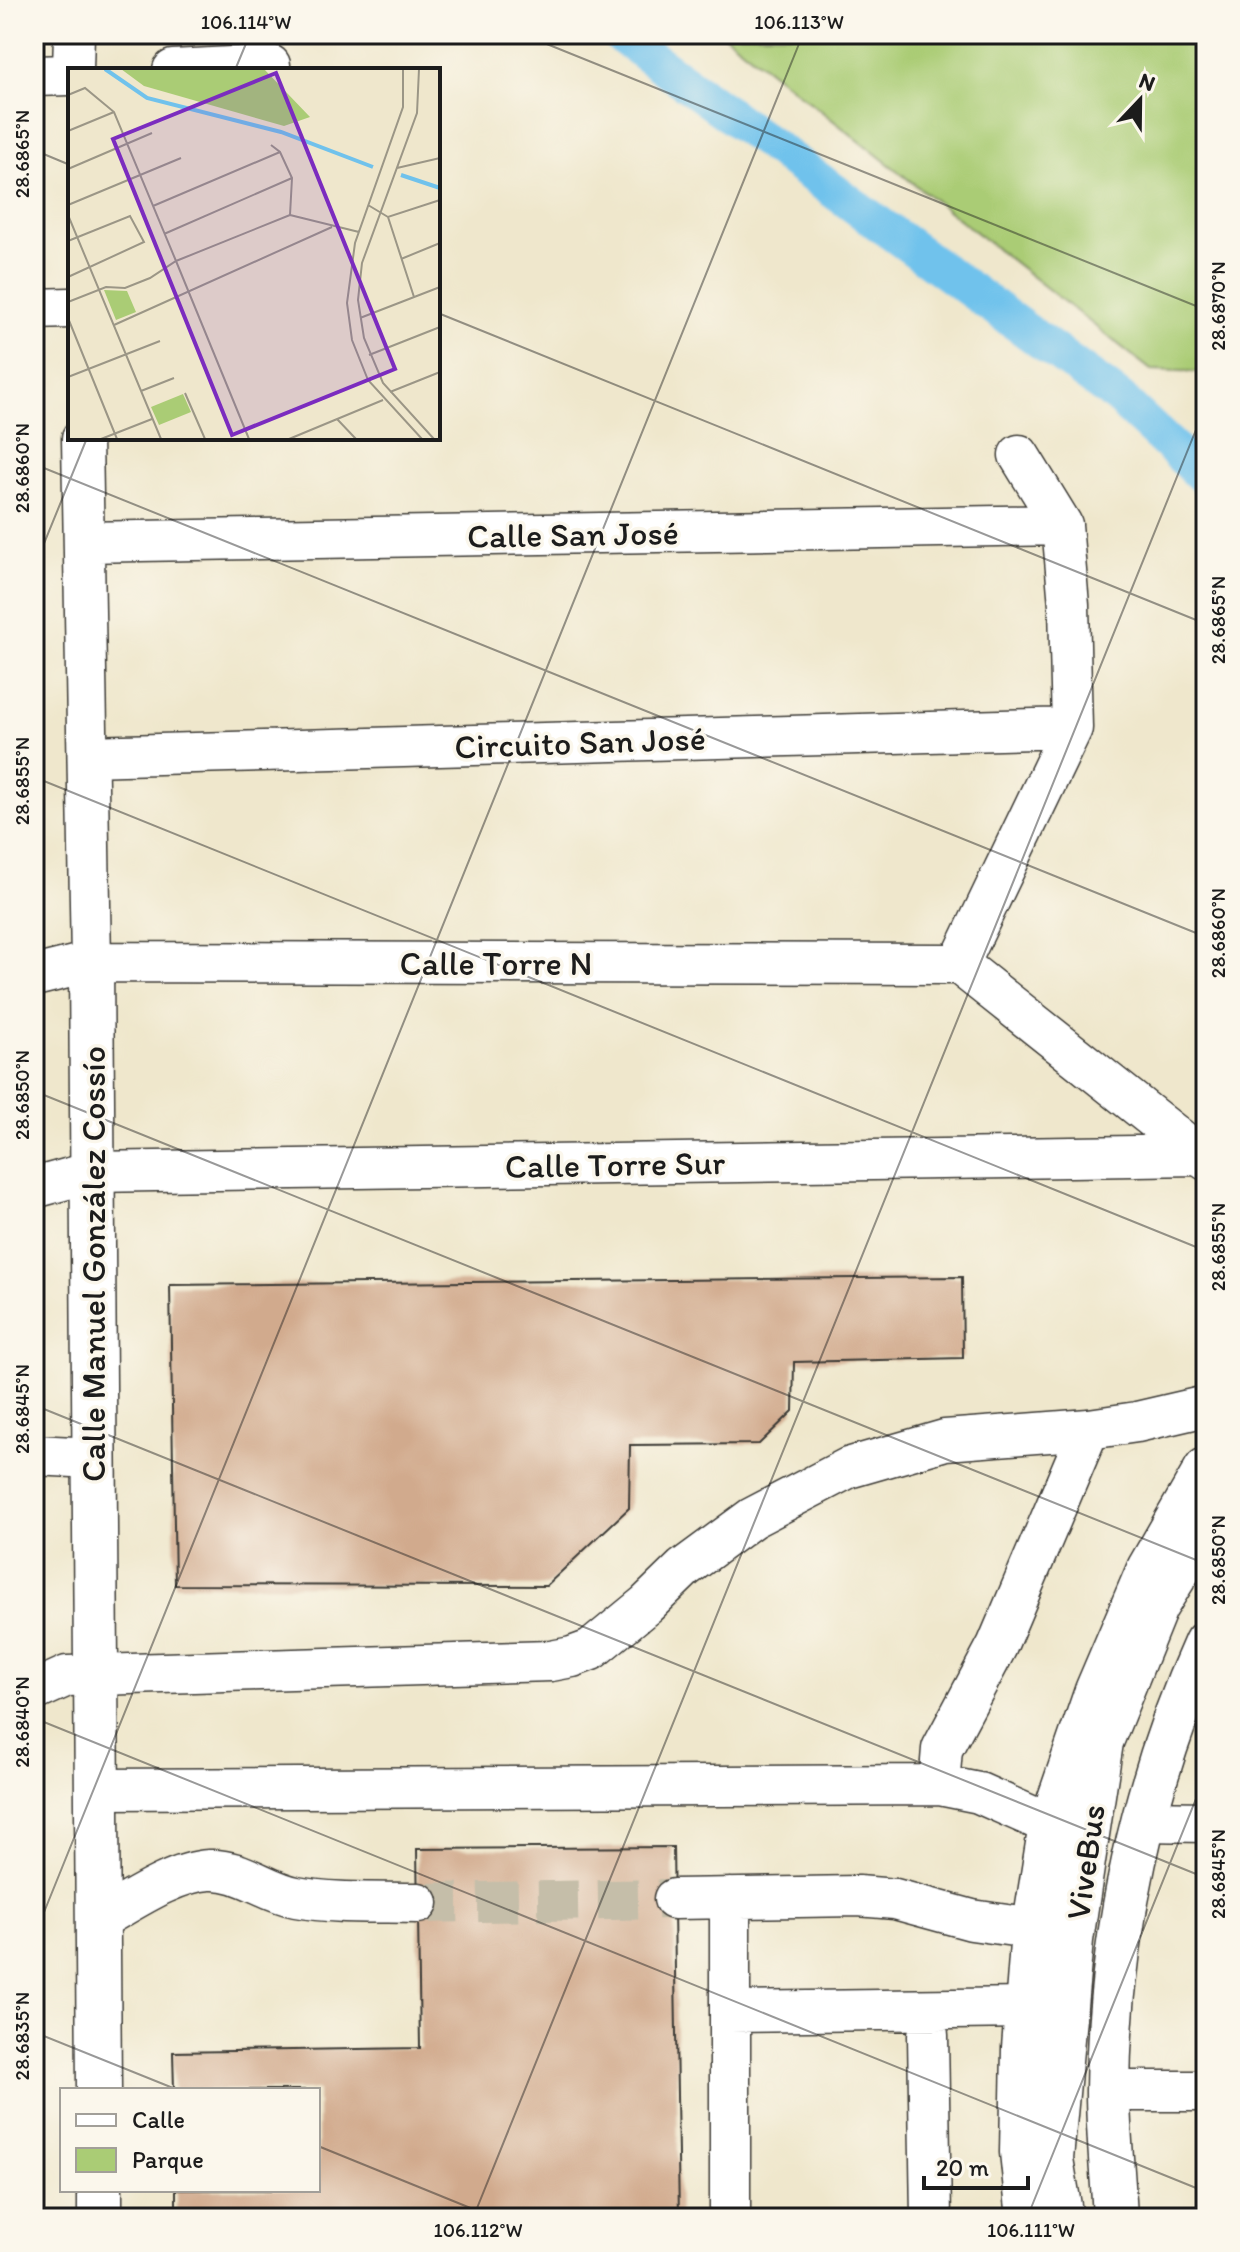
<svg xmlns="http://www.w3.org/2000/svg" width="1240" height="2252" font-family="Itim,sans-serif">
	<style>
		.green { fill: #aacc75; stroke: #637448; stroke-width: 2 }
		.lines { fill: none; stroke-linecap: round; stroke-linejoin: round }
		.canal { stroke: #70c2ec; stroke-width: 36 }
		.building { fill: #d1aa8d }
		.minor-tunnel { stroke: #c5bea9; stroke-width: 40; stroke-dasharray: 40 20; stroke-linecap: butt }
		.minor-casing { stroke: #3c3a36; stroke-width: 43 }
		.major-casing { stroke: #3c3a36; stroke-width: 47 }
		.minor { stroke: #fff; stroke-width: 40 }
		.major { stroke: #fff; stroke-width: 44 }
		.ticks { fill: none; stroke: #1c1c1c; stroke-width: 2; stroke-opacity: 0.45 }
		.labels { text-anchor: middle; stroke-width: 7; stroke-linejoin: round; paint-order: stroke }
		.street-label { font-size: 34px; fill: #1c1c1c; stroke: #fbf7ec }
		.inset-river { fill: none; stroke: #70c2ec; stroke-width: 4 }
		.inset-road { fill: none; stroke: #9b9686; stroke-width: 2 }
		.view { fill: #7b2cbf; fill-opacity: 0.15; stroke: #7b2cbf; stroke-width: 4 }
		.inset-edge { fill: none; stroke: #1c1c1c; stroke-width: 4 }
		.neatline { fill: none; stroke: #1c1c1c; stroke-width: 3 }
		.ticks-label { font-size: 20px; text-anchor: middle; fill: #1c1c1c }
	</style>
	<rect width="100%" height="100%" fill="#fbf7ec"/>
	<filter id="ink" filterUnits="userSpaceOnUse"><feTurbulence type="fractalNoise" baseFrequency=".0125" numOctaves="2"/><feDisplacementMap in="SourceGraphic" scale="16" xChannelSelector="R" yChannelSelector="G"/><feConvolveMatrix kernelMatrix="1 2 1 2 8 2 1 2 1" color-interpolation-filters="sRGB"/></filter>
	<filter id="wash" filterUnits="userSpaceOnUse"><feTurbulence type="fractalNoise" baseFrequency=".006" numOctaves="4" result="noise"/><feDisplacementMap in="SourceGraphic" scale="32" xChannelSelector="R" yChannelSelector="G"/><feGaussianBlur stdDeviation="1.8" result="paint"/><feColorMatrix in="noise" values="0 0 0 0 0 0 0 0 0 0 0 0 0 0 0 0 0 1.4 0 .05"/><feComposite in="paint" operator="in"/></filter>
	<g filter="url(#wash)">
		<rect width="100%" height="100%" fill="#efe7cc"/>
		<!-- green -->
		<path class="green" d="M723,34H1206V372L1151,370Z"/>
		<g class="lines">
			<!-- canal -->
			<path class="canal" d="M618,34L1119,398L1206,479"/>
		</g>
		<g id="blocks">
			<!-- building -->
			<path class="building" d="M962,1277L963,1358L794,1362L793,1411L759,1444L630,1445L629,1508L546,1586L175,1585L170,1285Z
				M673,1847L679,2218H176V2190H318V2090H174L173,2052L420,2048L417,1849Z"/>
		</g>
	</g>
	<g filter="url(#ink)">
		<use href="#blocks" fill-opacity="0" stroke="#3c3a36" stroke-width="2"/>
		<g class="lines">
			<!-- minor-tunnel -->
			<path class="minor-tunnel" d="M418,1903L674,1899"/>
			<defs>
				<path id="minor" d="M73,70L74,34
					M173,70L270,65
					M34,76L70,75
					M34,309L70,308
					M82,438L91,962
					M84,542L1062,525
					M88,756L1072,728
					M959,964L1072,728L1069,605L1062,525L1019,455
					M959,964L1206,1160
					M34,976L91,962L959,964
					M34,1188L92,1172L1199,1155
					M34,1455L94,1458
					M34,1691L67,1676L551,1661L572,1657L591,1650L647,1604L684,1568L752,1518L848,1468L945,1440L1089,1429L1137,1422L1206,1406
					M939,1785L942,1749L997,1646L1089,1429
					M97,1789L939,1785L979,1793L1051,1825
					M1143,1821L1206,1822
					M674,1899L858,1896L895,1899L972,1920L1035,1929
					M98,1920C129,1903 173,1872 209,1870C241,1868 265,1891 296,1897C335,1904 377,1902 418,1903
					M730,2012L1027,2008
					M928,2035L931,2218
					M1108,2091H1206
					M730,2218V1898
					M1063,2218L1053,2159L1073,1940L1103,1742L1157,1608L1206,1529"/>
				<path id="major" d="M91,962L99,2090
					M100,2190V2218
					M1029,2218L1022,2152L1024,2048L1032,1944L1051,1825L1097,1691L1149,1569L1206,1470
					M1115,2218C1113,2176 1108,2133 1108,2091C1109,1938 1143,1782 1206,1643"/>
			</defs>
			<!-- minor casing -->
			<use href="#minor" class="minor-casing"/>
			<!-- major casing -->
			<use href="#major" class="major-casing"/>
			<!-- minor -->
			<use href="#minor" class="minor"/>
			<!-- major -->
			<use href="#major" class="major"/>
		</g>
	</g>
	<!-- ticks -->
	<path class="ticks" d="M522,34L1206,310M235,70L250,34M34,150L70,165M438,313L1206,624M34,464L1206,937M34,568L87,438M34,777L1206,1251M34,1091L1206,1564M34,1405L1206,1878M34,1718L1206,2192M34,1937L803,34M34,2032L178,2090M318,2146L495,2218M473,2218L1206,405M1027,2218L1206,1774"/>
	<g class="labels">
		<!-- street labels -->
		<g class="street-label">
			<text transform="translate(573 534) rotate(-1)" y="12">Calle San José</text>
			<text transform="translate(580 742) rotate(-2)" y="12">Circuito San José</text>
			<text x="496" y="975">Calle Torre N</text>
			<text transform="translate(615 1164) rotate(-1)" y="12">Calle Torre Sur</text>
			<text transform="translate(93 1264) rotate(-90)" y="12">Calle Manuel González Cossío</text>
			<text transform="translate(1085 1862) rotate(-82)" y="12">ViveBus</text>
		</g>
	</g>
	<!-- overview -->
	<g transform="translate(68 68)">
		<rect width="372" height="372" fill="#efe7cc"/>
		<path d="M53,1H196L242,49L216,58L76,18ZM36,222L59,223L68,244L48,252ZM115,326L123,344L91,357L83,339Z" fill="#aacc75"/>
		<path class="inset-river" d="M37,1L79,30L213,64L305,99M333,107L372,120"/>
		<path class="inset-road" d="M335,1V39L287,175L279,235L284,272L300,312L354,371M351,1L349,45L294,195L290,232L296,270L315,315L366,371M0,27L17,20L46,44L108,193M0,63L46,44M203,77L212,84L224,110L222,147M329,100L372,90M0,101L84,65M0,137L113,90M300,137L320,149L372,132M85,138L212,84M0,147L93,371M222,147L291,164M320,149L346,229M96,166L224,110M0,173L62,148L76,174L0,209M333,191L372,175M108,193L181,371M0,234L38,219L57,220L82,210L108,193L222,147M0,250L49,371M292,250L372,219M46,257L264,159M301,287L372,259M0,309L92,273M73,323L106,310M322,324L372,304M117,325L137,371M269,351L288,371M33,371L84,351M221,371L315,332"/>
		<path class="view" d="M208,5L327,301L164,367L45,71Z"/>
		<rect width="372" height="372" class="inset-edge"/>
	</g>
	<!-- margin -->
	<rect width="1240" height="2252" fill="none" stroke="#fbf7ec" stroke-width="88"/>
	<!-- legend -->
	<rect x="60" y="2088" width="260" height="104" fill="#fbf7ec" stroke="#a29f99" stroke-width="2"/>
	<rect x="76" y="2114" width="40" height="12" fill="#ffffff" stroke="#a29f99" stroke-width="2"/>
	<text x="132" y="2128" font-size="24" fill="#1c1c1c">Calle</text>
	<rect x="76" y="2148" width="40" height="24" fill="#aacc75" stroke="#a29f99" stroke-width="2"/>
	<text x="132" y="2168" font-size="24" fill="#1c1c1c">Parque</text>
	<!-- north arrow -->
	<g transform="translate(1140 100) rotate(22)" stroke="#fbf7ec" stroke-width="6" paint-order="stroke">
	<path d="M0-6L14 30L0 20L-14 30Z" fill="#1c1c1c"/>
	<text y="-12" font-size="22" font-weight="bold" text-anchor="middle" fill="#1c1c1c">N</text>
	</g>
	<!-- scale -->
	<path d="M924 2176v12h104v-12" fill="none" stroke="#1c1c1c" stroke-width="4"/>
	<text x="936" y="2176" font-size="24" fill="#1c1c1c" stroke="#fbf7ec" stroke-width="6" paint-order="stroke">20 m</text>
	<rect x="44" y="44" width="1152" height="2164" class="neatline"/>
	<g class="ticks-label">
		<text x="246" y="29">106.114°W</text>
		<text x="799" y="29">106.113°W</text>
		<text transform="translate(22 154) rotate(-90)" y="7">28.6865°N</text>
		<text transform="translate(1218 306) rotate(-90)" y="7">28.6870°N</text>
		<text transform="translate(22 468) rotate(-90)" y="7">28.6860°N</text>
		<text transform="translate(1218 620) rotate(-90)" y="7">28.6865°N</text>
		<text transform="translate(22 781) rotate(-90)" y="7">28.6855°N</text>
		<text transform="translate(1218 933) rotate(-90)" y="7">28.6860°N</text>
		<text transform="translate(22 1095) rotate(-90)" y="7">28.6850°N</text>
		<text transform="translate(1218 1247) rotate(-90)" y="7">28.6855°N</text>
		<text transform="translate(22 1409) rotate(-90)" y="7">28.6845°N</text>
		<text transform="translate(1218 1560) rotate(-90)" y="7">28.6850°N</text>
		<text transform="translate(22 1722) rotate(-90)" y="7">28.6840°N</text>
		<text transform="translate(1218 1874) rotate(-90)" y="7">28.6845°N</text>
		<text transform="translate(22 2036) rotate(-90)" y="7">28.6835°N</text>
		<text x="478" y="2237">106.112°W</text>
		<text x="1031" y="2237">106.111°W</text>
	</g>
</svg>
